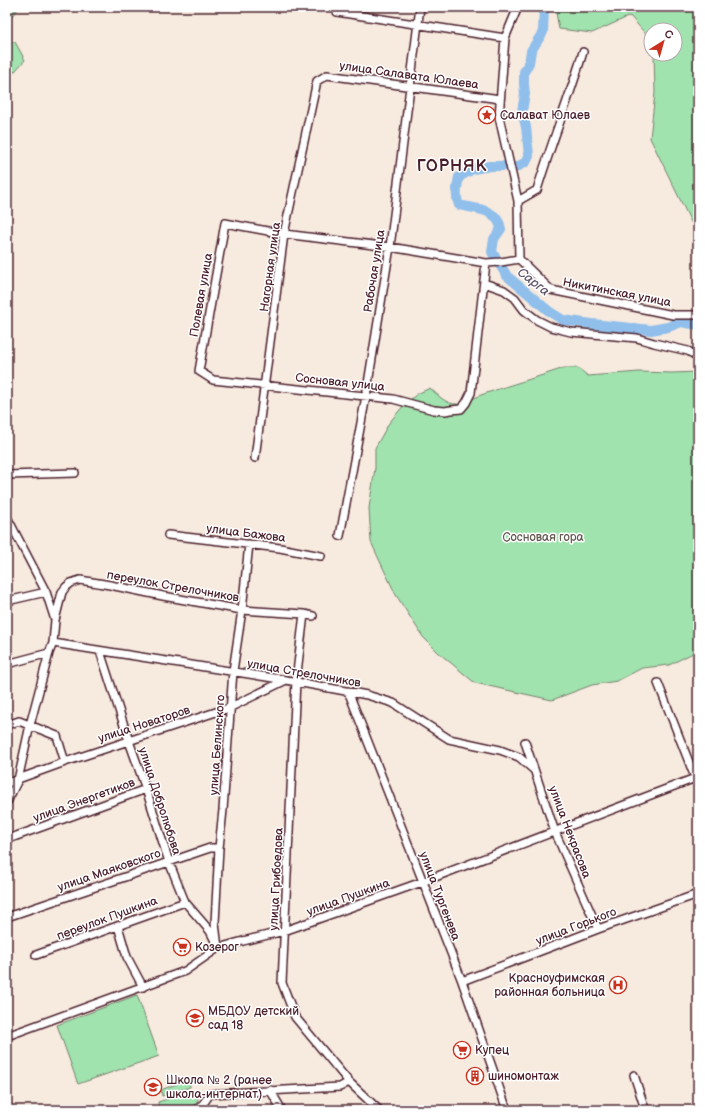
<svg xmlns="http://www.w3.org/2000/svg" width="705" height="1117" font-family="'Balsamiq Sans',sans-serif">
	<style>
		.green { fill: #a0e3ae; stroke: #75816c }
		.lines { fill: none; stroke-linecap: round; stroke-linejoin: round }
		.river { stroke: #90bfeb; stroke-width: 10 }
		.minor-casing { stroke: #4a1f2b; stroke-width: 10 }
		.minor { stroke: #fff; stroke-width: 7 }
		.labels { text-anchor: middle; stroke-width: 3; stroke-linejoin: round; paint-order: stroke }
		.street-label { font-size: 12px; fill: #4a1f2b; stroke: #fff }
		.poi-label { font-size: 12px; fill: #4a1f2b; stroke: #fff; text-anchor: start }
		.park-label { font-size: 12px; fill: #645a52; stroke: #fff }
		.water-label { font-size: 13px; font-style: italic; fill: #62576e; stroke: #fff }
		.district-label { font-size: 16px; font-weight: bold; letter-spacing: 1px; fill: #4a1f2b; stroke: #fff }
	</style>
	<rect width="100%" height="100%" fill="#f7eadf"/>
	<filter id="ink" filterUnits="userSpaceOnUse"><feTurbulence type="fractalNoise" baseFrequency=".025" numOctaves="2"/><feDisplacementMap in="SourceGraphic" scale="8" xChannelSelector="R" yChannelSelector="G"/><feConvolveMatrix kernelMatrix="1 2 1 2 8 2 1 2 1" color-interpolation-filters="sRGB"/></filter>
	<g filter="url(#ink)">
		<!-- green -->
		<path class="green" d="M7,7H20L7,21Z
			M555,7H698V231L691,222L650,138L655,93L654,54H675V30H651V40L630,16L592,33L559,29Z
			M7,41L15,42L25,60L7,80Z
			M564,368H578L588,376L639,372L672,373L698,372V652L691,654L669,665L642,668L617,681L592,685L552,700L475,683L439,653L423,637L396,595L384,570L371,542L369,508L375,468V448L389,423L404,405L417,394L430,388C438,395 446,405 458,404C465,404 475,397 481,395C508,385 536,378 564,368Z
			M137,995L159,1056L78,1084L57,1025Z
			M189,1079L190,1087L162,1096L161,1090Z
			M194,1091L199,1093L197,1104L182,1110H159L158,1102Z"/>
		<g class="lines">
			<!-- river -->
			<path class="river" d="M504,166H490L473,169L459,177C457,187 455,196 459,205C475,209 498,208 501,229L494,239L492,252L507,276L550,312L563,320L592,324L651,330L668,327L681,322L698,325
				M517,167L526,162L529,156L526,127L522,111L525,94L524,84V72L529,63L531,51L543,32L544,7"/>
			<defs>
				<path id="minor" d="M518,7L505,38L499,117L518,201L519,259
					M337,12L505,38
					M518,201L537,190C551,144 569,99 583,52
					M519,259L551,290L673,315H698
					M486,263L471,393L466,403L461,409L451,410L445,411L434,410L393,399L213,380L199,371L225,223L284,234L390,247L486,263L501,262L519,259
					M484,283L504,290L515,298L524,310L537,320L551,327L571,332L637,338L654,343L688,351L698,357
					M255,458L284,234L317,81L327,75L500,99
					M7,475L75,473
					M7,517L46,592L55,620L53,643L49,653L30,725L18,780L7,802
					M168,535L280,548L321,556
					M340,536L366,396L390,247L420,7
					M7,601L46,592
					M304,614L296,681L282,983L295,1017L349,1082L379,1110
					M55,620L62,592L66,587L71,583L80,580L110,585L163,596L242,610L304,614L313,616
					M53,643L286,680L367,695L393,703L449,739L500,750L519,757L534,770
					M100,651L129,741L146,789L169,862L185,902L210,931L215,941
					M7,664L49,653
					M658,683L698,785
					M348,691L462,981L507,1110
					M7,725L19,721L57,736L65,762
					M525,742L555,832L598,929
					M7,783L65,762L231,707L286,680
					M7,842L11,838L146,789
					M7,917L210,848H219
					M118,926L127,957L143,987
					M218,948L215,923L219,848L223,810L233,671L242,610L249,544
					M36,955L185,902
					M462,981L598,929L698,894
					M7,1036L185,971L218,948L243,941L284,931L422,882L698,777
					M634,1075L645,1109
					M270,1090L282,1110
					M196,1110L203,1104L210,1094L340,1087L349,1082"/>
			</defs>
			<!-- minor casing -->
			<use href="#minor" class="minor-casing"/>
			<!-- minor -->
			<use href="#minor" class="minor"/>
		</g>
	</g>
	<!-- icons -->
	<defs>
		<symbol id="sight-ring" viewBox="-11 -11 22 22"><circle r="9.5" fill="#fff" stroke="#c8321e" stroke-width="1.5"/><path d="M0-6L1.8-2.2L6-1.7L2.9 1.2L3.7 5.4L0 3.3L-3.7 5.4L-2.9 1.2L-6-1.7L-1.8-2.2Z" fill="#c8321e"/></symbol>
		<symbol id="supermarket-ring" viewBox="-11 -11 22 22"><circle r="9.5" fill="#fff" stroke="#c8321e" stroke-width="1.5"/><path d="M-6-5.5h2.5l.6 2H6L4.5 2H-2.5L-4.4-4H-6ZM-1.5 3.2a1.3 1.3 0 1 0 .1 0ZM3 3.2a1.3 1.3 0 1 0 .1 0Z" fill="#c8321e"/></symbol>
		<symbol id="hospital-ring" viewBox="-11 -11 22 22"><circle r="9.5" fill="#fff" stroke="#c8321e" stroke-width="1.5"/><path d="M-5-5h3v3.5h4V-5h3V5h-3V1.5h-4V5h-3Z" fill="#c8321e"/></symbol>
		<symbol id="school-ring" viewBox="-11 -11 22 22"><circle r="9.5" fill="#fff" stroke="#c8321e" stroke-width="1.5"/><path d="M0-5L7-2L0 1L-7-2ZM-4 1L0 2.5L4 1V4Q0 6-4 4Z" fill="#c8321e"/></symbol>
		<symbol id="building-ring" viewBox="-11 -11 22 22"><circle r="9.5" fill="#fff" stroke="#c8321e" stroke-width="1.5"/><path d="M-4-6H4V6H1V3H-1V6H-4ZM-2.5-4.3h1.7v1.8h-1.7ZM.8-4.3h1.7v1.8H.8ZM-2.5-1h1.7V.8h-1.7ZM.8-1h1.7V.8H.8Z" fill="#c8321e"/></symbol>
	</defs>
	<g fill-rule="evenodd">
		<use href="#sight-ring" x="477" y="105" width="20" height="20"/>
		<use href="#supermarket-ring" x="172" y="937" width="20" height="20"/>
		<use href="#hospital-ring" x="608" y="975" width="20" height="20"/>
		<use href="#school-ring" x="185" y="1008" width="20" height="20"/>
		<use href="#supermarket-ring" x="452" y="1040" width="20" height="20"/>
		<use href="#building-ring" x="465" y="1066" width="20" height="20"/>
		<use href="#school-ring" x="143" y="1077" width="20" height="20"/>
	</g>
	<g class="labels">
		<!-- street labels -->
		<g class="street-label">
			<text transform="translate(409 75) rotate(8)" y="4">улица Салавата Юлаева</text>
			<text transform="translate(270 267) rotate(-82)" y="4">Нагорная улица</text>
			<text transform="translate(374 271) rotate(-81)" y="4">Рабочая улица</text>
			<text transform="translate(617 292) rotate(11)" y="4">Никитинская улица</text>
			<text transform="translate(201 295) rotate(-80)" y="4">Полевая улица</text>
			<text transform="translate(340 382) rotate(6)" y="4">Сосновая улица</text>
			<text transform="translate(246 533) rotate(7)" y="4">улица Бажова</text>
			<text transform="translate(173 586) rotate(10)" y="4">переулок Стрелочников</text>
			<text transform="translate(304 673) rotate(10)" y="4">улица Стрелочников</text>
			<text transform="translate(144 724) rotate(-18)" y="4">улица Новаторов</text>
			<text transform="translate(217 745) rotate(-86)" y="4">улица Белинского</text>
			<text transform="translate(84 800) rotate(-20)" y="4">улица Энергетиков</text>
			<text transform="translate(160 801) rotate(72)" y="4">улица Добролюбова</text>
			<text transform="translate(570 832) rotate(69)" y="4">улица Некрасова</text>
			<text transform="translate(109 870) rotate(-19)" y="4">улица Маяковского</text>
			<text transform="translate(276 879) rotate(-87)" y="4">улица Грибоедова</text>
			<text transform="translate(440 896) rotate(69)" y="4">улица Тургенева</text>
			<text transform="translate(348 897) rotate(-20)" y="4">улица Пушкина</text>
			<text transform="translate(107 918) rotate(-20)" y="4">переулок Пушкина</text>
			<text transform="translate(576 926) rotate(-21)" y="4">улица Горького</text>
		</g>
		<!-- poi labels -->
		<g class="poi-label">
			<text x="500" y="119">Салават Юлаев</text>
			<text x="195" y="951">Козерог</text>
			<text x="605" y="982" text-anchor="end">Красноуфимская<tspan x="605" dy="14">районная больница</tspan></text>
			<text x="208" y="1015">МБДОУ детский<tspan x="208" dy="14">сад 18</tspan></text>
			<text x="475" y="1054">Купец</text>
			<text x="488" y="1080">шиномонтаж</text>
			<text x="166" y="1084">Школа № 2 (ранее<tspan x="166" dy="14">школа-интернат)</tspan></text>
		</g>
		<!-- park labels -->
		<g class="park-label">
			<text x="543" y="541">Сосновая гора</text>
		</g>
		<!-- water labels -->
		<g class="water-label">
			<text transform="translate(534 281) rotate(38)" y="5">Сарга</text>
		</g>
		<!-- district labels -->
		<g class="district-label">
			<text x="452" y="171">ГОРНЯК</text>
		</g>
	</g>
	<!-- margin -->
	<rect width="705" height="1117" fill="none" stroke="#fff" stroke-width="24"/>
	<rect x="12" y="12" width="681" height="1093" fill="none" stroke="#4a1f2b" stroke-width="1.5" filter="url(#ink)"/>
	<!-- north arrow -->
	<g transform="translate(663 42) rotate(37)"><circle r="19" fill="#ffffff" stroke="#b7a5aa"/>
	<path d="M0-3L7 15L0 10L-7 15Z" fill="#c8321e"/>
	<text y="-6" font-size="11" font-weight="bold" text-anchor="middle" fill="#4a1f2b">С</text>
	</g>
</svg>
